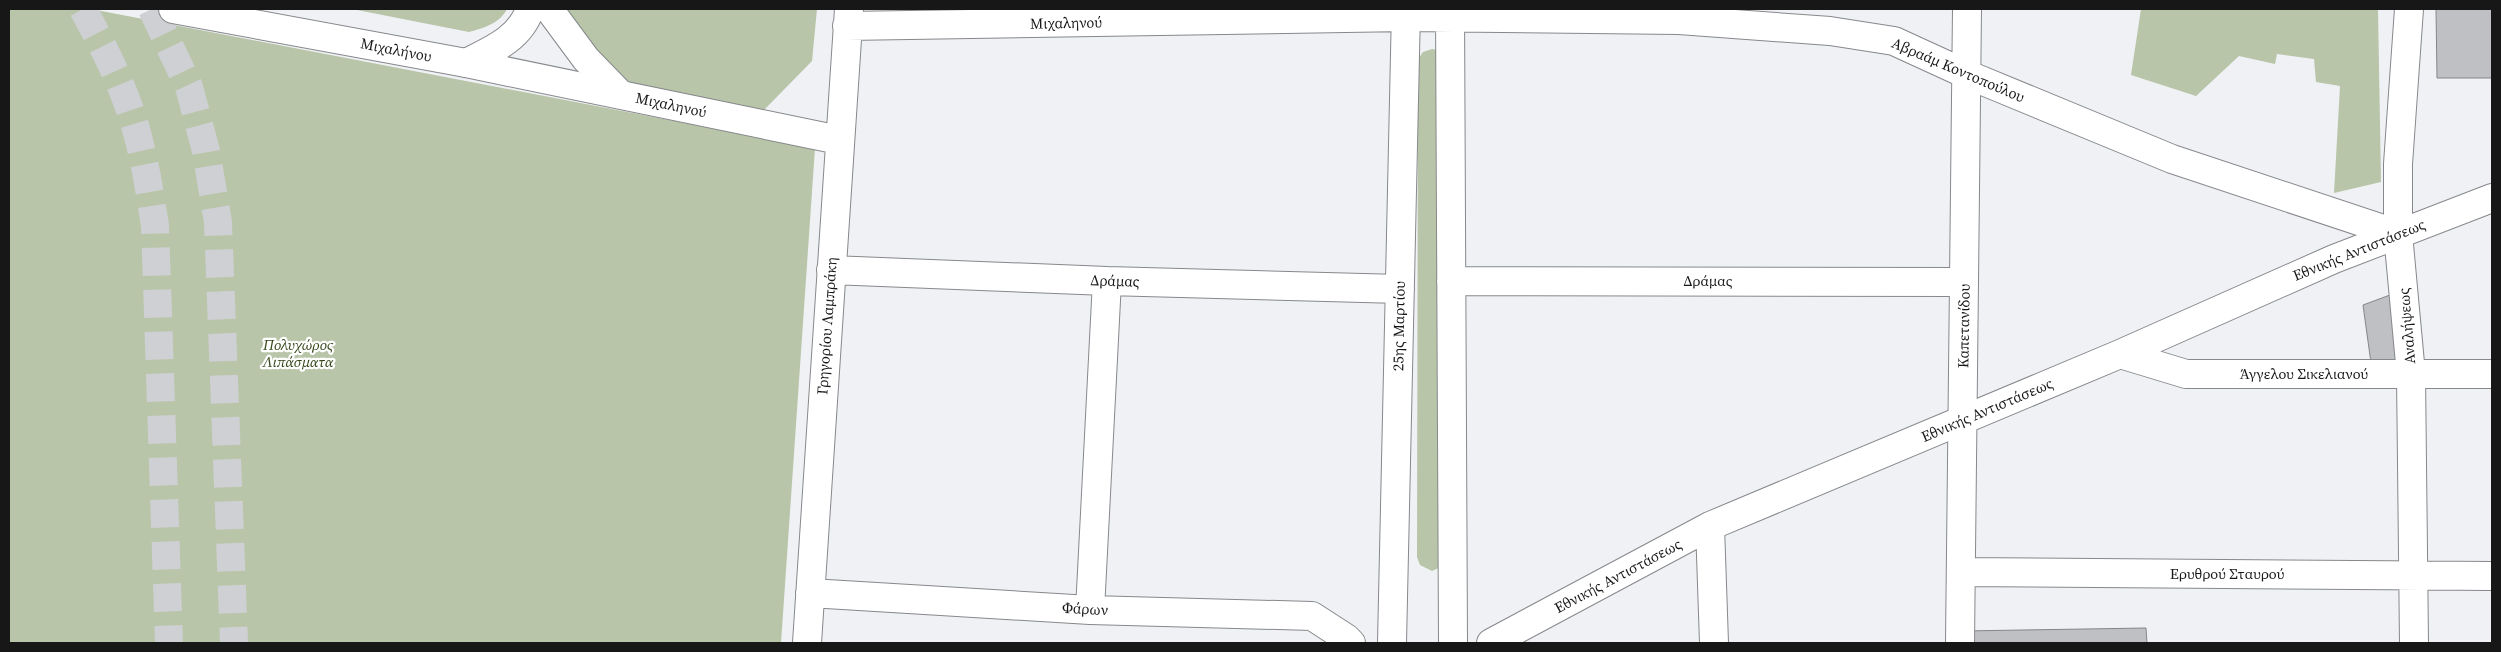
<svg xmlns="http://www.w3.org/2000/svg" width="2501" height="652" font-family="'Source Serif 4',serif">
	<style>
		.green { fill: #b8c5a9 }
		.building { fill: #bec0c3; stroke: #858689 }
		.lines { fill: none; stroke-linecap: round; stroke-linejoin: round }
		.major-tunnel { stroke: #cfd0d3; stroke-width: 28; stroke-dasharray: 28 14; stroke-linecap: butt }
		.minor-casing { stroke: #86888b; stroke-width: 30 }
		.major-casing { stroke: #86888b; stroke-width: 30 }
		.minor { stroke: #fff; stroke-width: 28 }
		.major { stroke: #fff; stroke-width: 28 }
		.labels { text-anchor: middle; stroke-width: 4.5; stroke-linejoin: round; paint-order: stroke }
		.street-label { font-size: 15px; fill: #171718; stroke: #fff }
		.park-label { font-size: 15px; font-style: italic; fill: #334617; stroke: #fff }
	</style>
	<rect width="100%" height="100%" fill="#eff1f4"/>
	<!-- green -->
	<path class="green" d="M9,9H91L815,148L781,643H9Z
		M352,9H507C500,23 484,28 469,32Z
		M559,9H817L812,61L764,110L745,112L643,88L612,73Z
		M2141,9H2378L2381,182L2334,193L2340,86L2316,82L2314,59L2277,54L2275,64L2239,56L2196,96L2131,75Z
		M1432,49L1437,50L1441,567L1432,571L1420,565L1417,557L1418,59L1423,52Z"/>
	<!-- building -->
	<path class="building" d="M2436,9H2492V78H2437Z
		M2398,292L2406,363H2371L2363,305Z
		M2146,628L2147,643H1962V631Z"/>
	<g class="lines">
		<!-- major-tunnel -->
		<path class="major-tunnel" d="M83,9C101,42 118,75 130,110C143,148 149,187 155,226L169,643
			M152,9L189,87L206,151L218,222L234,643"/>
		<defs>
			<path id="minor" d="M173,9L466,63L839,140
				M1450,9L1453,643
				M2409,9L2398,164V234L2411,374L2414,643
				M847,26L1406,17L1679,20L1830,31L1894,41L1966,74L2172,159L2398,234
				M831,270L1107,281L1400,289
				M1451,281L1964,282
				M2120,354L2186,374H2492
				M1710,526L1714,643
				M1961,572L2492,576
				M810,593L1090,610L1312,616L1346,638L1351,643
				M1090,610L1107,281
				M807,643L849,9
				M1392,643L1406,9
				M1491,643L1710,526L2120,354L2334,259L2492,198
				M1960,643L1967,9"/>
			<path id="major" d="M549,9L586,59L620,94
				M466,63C492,50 520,39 530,9"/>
		</defs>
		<!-- minor casing -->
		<use href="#minor" class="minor-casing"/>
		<!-- major casing -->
		<use href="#major" class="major-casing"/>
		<!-- minor -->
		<use href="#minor" class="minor"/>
		<!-- major -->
		<use href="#major" class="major"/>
	</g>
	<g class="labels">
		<!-- street labels -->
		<g class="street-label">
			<text transform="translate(1066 23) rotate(-1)" y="5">Μιχαληνού</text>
			<text transform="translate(396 50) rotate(11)" y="5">Μιχαλήνου</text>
			<text transform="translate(1958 70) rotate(23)" y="5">Αβραάμ Κοντοπούλου</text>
			<text transform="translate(671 105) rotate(12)" y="5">Μιχαληνού</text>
			<text transform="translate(2359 250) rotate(-22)" y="5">Εθνικής Αντιστάσεως</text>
			<text transform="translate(1115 281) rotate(2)" y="5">Δράμας</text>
			<text x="1708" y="286">Δράμας</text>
			<text transform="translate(827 326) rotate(-86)" y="5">Γρηγορίου Λαμπράκη</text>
			<text transform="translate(1399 326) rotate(-89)" y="5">25ης Μαρτίου</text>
			<text transform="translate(1964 326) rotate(-89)" y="5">Καπετανίδου</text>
			<text transform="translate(2407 326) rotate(-95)" y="5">Αναλήψεως</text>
			<text x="2304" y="379">Άγγελου Σικελιανού</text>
			<text transform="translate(1987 410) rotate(-23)" y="5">Εθνικής Αντιστάσεως</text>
			<text x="2227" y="579">Ερυθρού Σταυρού</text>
			<text transform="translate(1618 576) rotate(-28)" y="5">Εθνικής Αντιστάσεως</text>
			<text transform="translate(1085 609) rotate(3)" y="5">Φάρων</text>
		</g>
		<!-- park labels -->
		<g class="park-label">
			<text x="298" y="350">Πολυχώρος<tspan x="298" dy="17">Λιπάσματα</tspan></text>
		</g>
	</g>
	<!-- border -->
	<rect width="2501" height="652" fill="none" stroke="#171718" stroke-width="20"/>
</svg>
